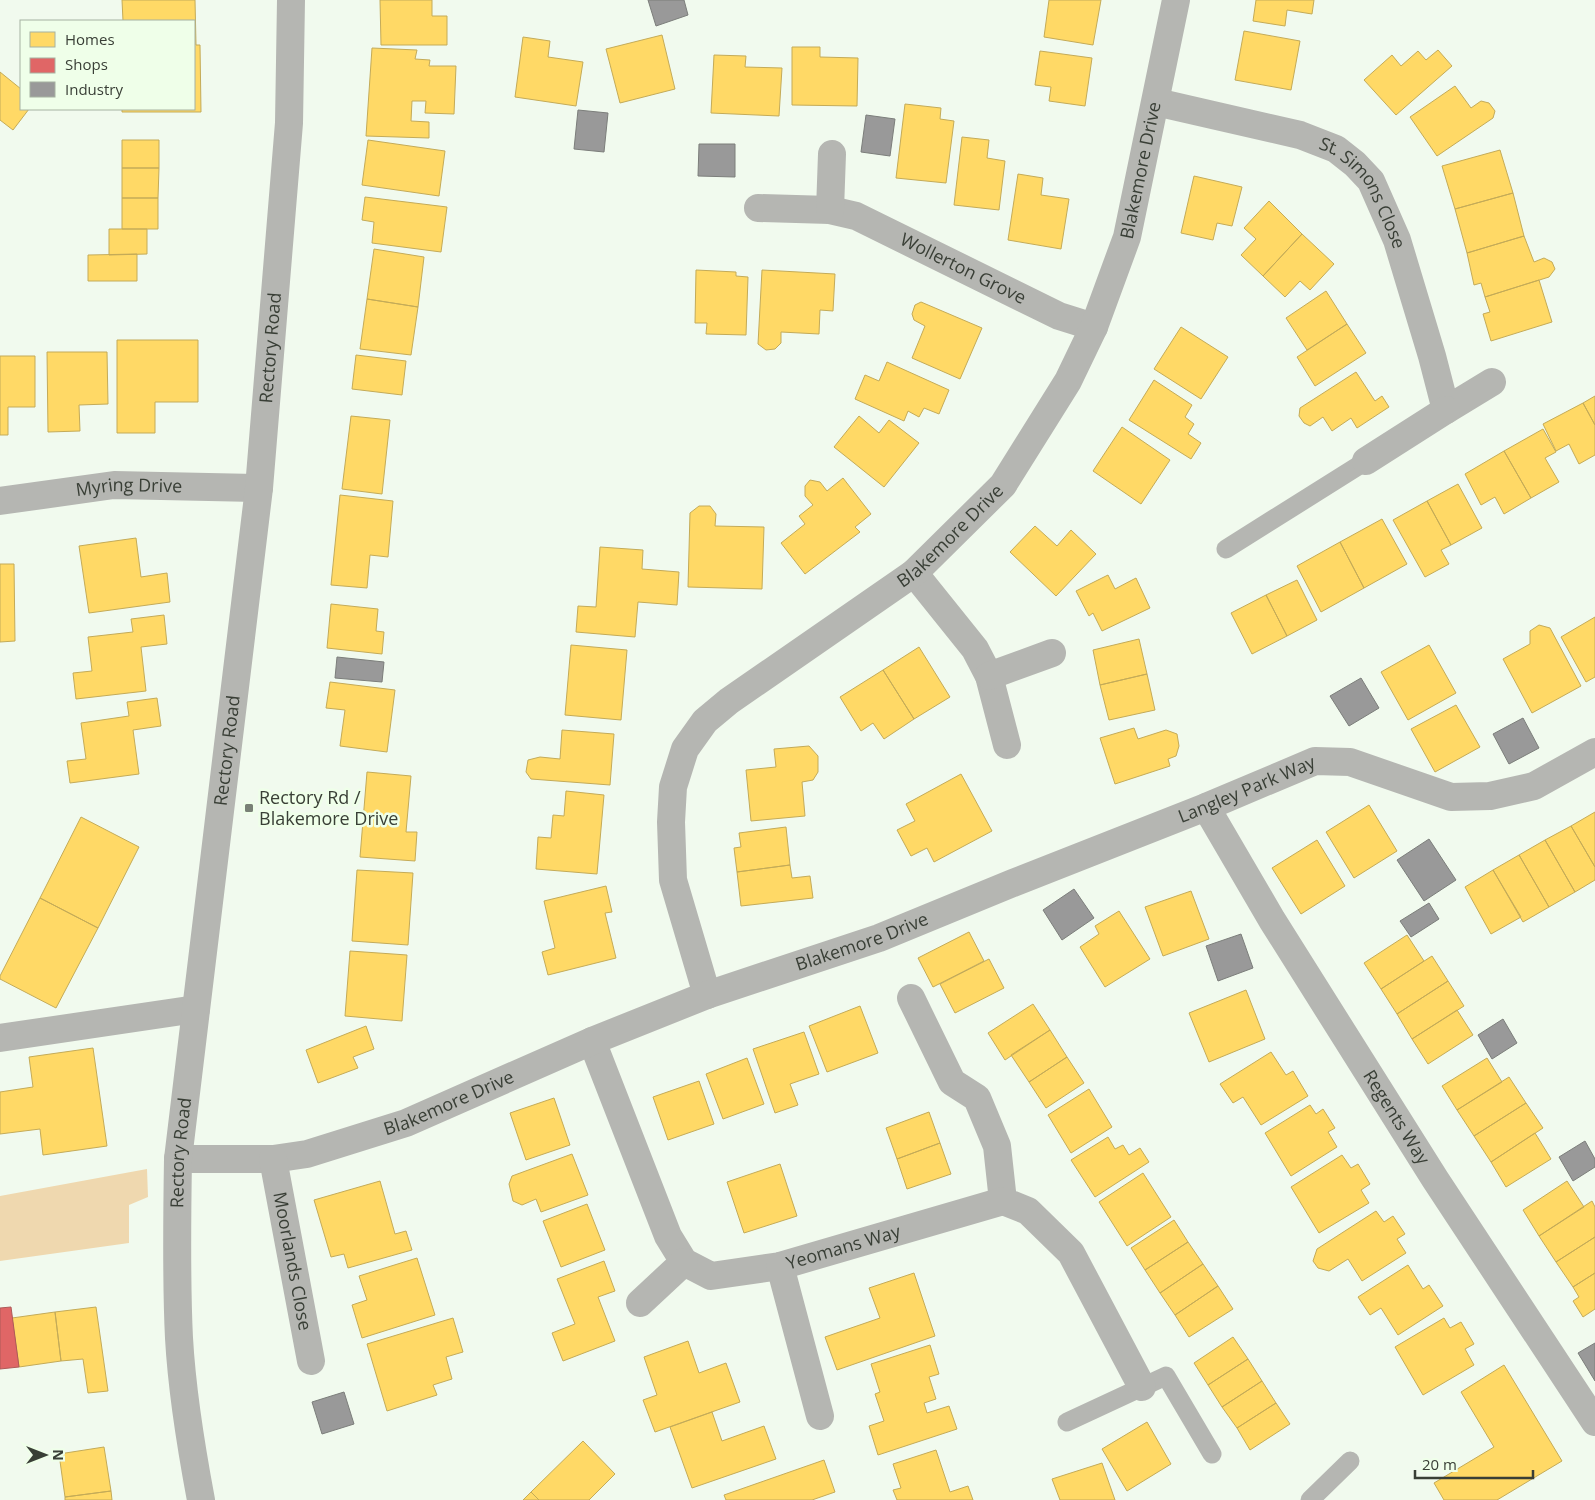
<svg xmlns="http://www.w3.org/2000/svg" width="1595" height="1500" font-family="'Open Sans',sans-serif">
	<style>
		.green { fill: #efd8af }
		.homes { fill: #ffd966; stroke: #c4ab58 }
		.shops { fill: #e06666; stroke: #ae5a58 }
		.industry { fill: #999; stroke: #7c7e7b }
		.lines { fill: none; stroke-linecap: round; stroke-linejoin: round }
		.service { stroke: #b5b6b2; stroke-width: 19 }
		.minor { stroke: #b5b6b2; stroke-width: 28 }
		.poi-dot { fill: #798076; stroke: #efffe9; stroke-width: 2 }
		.labels { text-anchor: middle; stroke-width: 5; stroke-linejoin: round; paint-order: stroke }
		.street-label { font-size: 18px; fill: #393f36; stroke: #efffe9 }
		.poi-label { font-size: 18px; fill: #393f36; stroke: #efffe9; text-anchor: start }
	</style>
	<rect width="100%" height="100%" fill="#f1faee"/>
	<!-- green -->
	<path class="green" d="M147,1169L148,1197L129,1205V1243L0,1261V1196Z"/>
	<!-- homes -->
	<path class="homes" d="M122,0H195L196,45H200L201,112H122V109H194V21H123Z
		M380,0H432V16H447V45H381Z
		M1049,0H1101L1093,45L1044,37Z
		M1256,0H1314L1312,14L1287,10L1285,26L1253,21Z
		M1244,31L1300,41L1291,90L1235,80Z
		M662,35L675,89L620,103L606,49Z
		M523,37L550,41L548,57L583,62L576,106L515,97Z
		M792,47H820V57L858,58L857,106L792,105Z
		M372,48L417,50L415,59L430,60L429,66H456L454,114L425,113L426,101H412L411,121L429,122V138L366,136Z
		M1438,50L1452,66L1396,115L1364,80L1392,55L1401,66L1418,51L1426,60Z
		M1040,51L1092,58L1085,106L1049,101L1051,87L1035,85Z
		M714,55L746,56L745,67L782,68L779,116L711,113Z
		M0,72L21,89V109H29L13,130L0,120Z
		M1455,86L1471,108L1481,101L1489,103L1495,111L1493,118L1437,156L1410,117Z
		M905,104L941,108L940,119L954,121L946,183L896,178Z
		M962,137L989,140L987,158L1005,161L999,210L954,205Z
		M122,140H159V168H122Z
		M368,140L445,151L439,196L362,185Z
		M1500,150L1513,193L1455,209L1442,166Z
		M122,168H159L158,198H122Z
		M1018,174L1043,178L1041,195L1069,199L1061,249L1008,240Z
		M1194,176L1242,187L1232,226L1217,223L1213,240L1181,233Z
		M1513,193L1524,236L1467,253L1455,209Z
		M365,197L447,207L441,252L372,243L374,222L362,220Z
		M122,198H158V229H122Z
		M1269,201L1302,234L1263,276L1241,255L1256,239L1244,228Z
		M109,229H147V254L109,255Z
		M1302,234L1334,264L1310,290L1300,281L1285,297L1263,276Z
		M1524,236L1534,262L1544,258L1552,262L1555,269L1549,277L1485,297L1481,283L1474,285L1467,253Z
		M374,249L424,257L418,307L367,299Z
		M137,254V281H88V255Z
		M696,270L736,272V276L748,277L746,335L706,334L707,323H695Z
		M762,270L835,274L833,311L820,310L819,334L781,332V343L775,349L766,350L758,344Z
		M1539,280L1552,322L1491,341L1483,314L1490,312L1485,297Z
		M1326,291L1347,324L1307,350L1286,318Z
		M367,299L418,307L411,355L360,349Z
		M921,302L982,328L960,379L912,358L925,326L914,320L912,314L915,305Z
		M1347,324L1366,353L1315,386L1297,357Z
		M1181,327L1228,357L1201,399L1154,369Z
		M117,340H198V402H155V433H117Z
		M47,352H107L108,404L79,405L80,431L48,432Z
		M356,355L406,361L402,395L352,389Z
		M0,356H35V407H8V435H0Z
		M887,362L949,390L939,414L924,408L919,417L908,411L904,421L855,399L865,375L879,381Z
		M1356,372L1375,401L1382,396L1389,407L1357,428L1351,418L1332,431L1323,417L1310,426L1304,423L1299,416L1300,408Z
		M1154,380L1192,405L1185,417L1194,424L1188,434L1201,443L1191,459L1129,420Z
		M1595,396V425L1583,403Z
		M1583,403L1595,425V455L1579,464L1569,444L1556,451L1543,424Z
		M351,416L390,420L382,494L342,489Z
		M859,416L879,433L889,420L919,443L884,487L834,447Z
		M1122,427L1170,460L1141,504L1093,471Z
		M1543,429L1556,452L1545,458L1559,482L1531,498L1504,451Z
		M1504,451L1531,498L1504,514L1495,497L1481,505L1465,474Z
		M843,478L871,514L855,527L860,532L805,574L781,543L805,524L799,516L813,505L805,496V486L810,480L820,482L827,491Z
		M1458,484L1482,528L1451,545L1427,501Z
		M340,495L393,501L388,557L370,555L367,588L331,585Z
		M1427,501L1451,545L1441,550L1449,564L1425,577L1393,520Z
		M699,506H710L716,514L715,526L764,527L762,589L688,587L690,513Z
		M1382,519L1407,564L1364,588L1340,542Z
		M1035,526L1057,546L1071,530L1096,554L1056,596L1010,552Z
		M136,538L141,577L167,573L170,602L89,613L79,546Z
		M1340,542L1364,588L1321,612L1297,566Z
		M600,547L643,550L642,569L679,572L677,605L638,602L635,637L576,632L578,606L596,607Z
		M0,564H14L15,641L0,642Z
		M1108,575L1115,589L1136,578L1150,608L1102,631L1093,613L1089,616L1076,591Z
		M1297,580L1317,620L1287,636L1266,595Z
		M1266,595L1287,636L1252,654L1231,613Z
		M331,604L378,609L376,631L384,632L382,654L327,648Z
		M164,615L167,644L141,647L146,691L76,699L73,673L92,671L88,637L133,632L131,619Z
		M1595,617V677L1586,682L1561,637Z
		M1539,625L1550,628L1581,686L1532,713L1503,659L1530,644V631Z
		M1139,639L1147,674L1100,685L1093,650Z
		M571,645L627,650L621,720L565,715Z
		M1429,645L1456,693L1408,720L1381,672Z
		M919,647L950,697L914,719L883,670Z
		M883,670L914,719L884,739L873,723L861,731L840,697Z
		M1147,674L1155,710L1109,720L1100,685Z
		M330,682L395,690L387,752L340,746L345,710L326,708Z
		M157,698L161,726L133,730L139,774L70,783L67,761L86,759L81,723L129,716L127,702Z
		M1456,705L1480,747L1435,772L1411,729Z
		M1134,728L1138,739L1166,730L1177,734L1179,746L1176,756L1168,759L1170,766L1115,784L1100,738Z
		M562,730L614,734L610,785L531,779L526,772L528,760L540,757L560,759Z
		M809,746L818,756V772L813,780L802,782L805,816L751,821L746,770L776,767L774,749Z
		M367,772L411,776L406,832H417L415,861L360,857Z
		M961,774L992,831L934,862L927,848L911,856L897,830L915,821L906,804Z
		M566,791L604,795L597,874L536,869L538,837L551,838L553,815L564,816Z
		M1369,805L1397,851L1354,878L1326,832Z
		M1595,812V867L1571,826Z
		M81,817L139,847L98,928L40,898Z
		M1571,826L1595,867V880L1575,892L1545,840Z
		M786,827L790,865L737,872L734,848L741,847L739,833Z
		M1317,840L1345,886L1301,914L1272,868Z
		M1545,840L1575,892L1549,907L1519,855Z
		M1519,855L1549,907L1523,922L1493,870Z
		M790,865L792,878L810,876L813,898L741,906L737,872Z
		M357,870L413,873L408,945L352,941Z
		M1493,870L1521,917L1491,934L1465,887Z
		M606,886L612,912L605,913L616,958L548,975L542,952L555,948L544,901Z
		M1191,891L1209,939L1163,956L1145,907Z
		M40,898L98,928L56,1008L0,979V976Z
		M1119,911L1150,959L1105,987L1080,947L1099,934L1095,926Z
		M969,932L984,961L933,987L918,958Z
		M1407,935L1424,961L1381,989L1364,963Z
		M350,951L407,955L402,1021L345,1016Z
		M1432,956L1448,981L1397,1014L1381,989Z
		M989,959L1004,988L955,1013L940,984Z
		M1448,981L1464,1006L1412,1039L1397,1014Z
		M1246,990L1265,1039L1209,1062L1189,1013Z
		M1033,1004L1050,1030L1005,1060L988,1033Z
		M860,1006L878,1053L827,1072L809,1026Z
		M1457,1010L1473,1035L1428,1064L1412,1039Z
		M366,1026L374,1049L353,1057L358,1068L318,1083L306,1050Z
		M1050,1030L1067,1057L1029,1082L1011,1055Z
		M804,1032L819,1074L790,1084L798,1105L775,1113L753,1049Z
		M93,1048L107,1146L43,1155L40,1129L0,1134V1092L33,1087L29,1057Z
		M1271,1052L1286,1075L1293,1071L1308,1096L1261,1125L1243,1097L1233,1103L1220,1084Z
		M1067,1057L1084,1083L1046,1108L1029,1082Z
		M747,1058L764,1104L723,1119L706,1074Z
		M1487,1058L1502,1082L1457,1110L1442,1086Z
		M1509,1077L1526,1103L1474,1136L1457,1110Z
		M699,1081L714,1124L668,1140L653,1097Z
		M1089,1089L1112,1127L1071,1153L1048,1115Z
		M554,1098L570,1145L526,1160L510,1113Z
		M1526,1103L1543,1128L1491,1162L1474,1136Z
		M1310,1105L1316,1114L1323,1109L1335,1128L1328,1132L1337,1147L1291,1176L1265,1133Z
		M929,1112L940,1143L897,1159L886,1128Z
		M1535,1133L1551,1159L1506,1187L1491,1162Z
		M1108,1137L1115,1149L1123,1145L1129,1155L1140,1148L1149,1162L1095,1197L1071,1160Z
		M940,1143L951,1174L907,1189L897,1159Z
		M572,1154L588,1195L541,1212L536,1199L522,1205L513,1201L509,1184L512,1176Z
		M1342,1155L1351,1168L1358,1164L1370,1184L1361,1190L1369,1203L1319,1233L1291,1187Z
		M780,1164L797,1216L744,1233L727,1182Z
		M1143,1173L1171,1217L1127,1246L1099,1202Z
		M380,1181L395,1234L406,1231L412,1250L348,1268L344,1254L331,1257L314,1200Z
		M1567,1181L1584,1207L1539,1236L1523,1210Z
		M1592,1201L1595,1207V1237L1556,1262L1539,1236Z
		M587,1204L605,1250L561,1267L543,1221Z
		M1376,1211L1384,1222L1393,1216L1405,1234L1397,1239L1406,1253L1362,1281L1348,1259L1329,1271L1318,1268L1313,1261L1317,1249Z
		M1174,1220L1188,1242L1145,1270L1131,1248Z
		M1595,1237V1273L1573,1287L1556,1262Z
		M1188,1242L1203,1264L1160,1293L1145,1270Z
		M417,1258L435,1315L362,1338L352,1305L367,1300L359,1276Z
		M604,1261L615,1291L598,1297L615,1341L563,1361L552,1333L575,1324L557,1279Z
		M1203,1264L1218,1286L1175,1315L1160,1293Z
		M1408,1265L1423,1289L1429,1285L1443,1306L1398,1335L1381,1308L1370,1315L1358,1297Z
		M914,1273L935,1336L837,1370L825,1337L880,1318L869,1288Z
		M1595,1273V1309L1583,1317L1573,1301L1579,1297L1573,1287Z
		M1218,1286L1233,1309L1189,1337L1175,1315Z
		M96,1307L108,1391L88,1393L83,1359L61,1361L55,1312Z
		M55,1312L61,1361L19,1367L12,1318Z
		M453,1318L463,1352L446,1357L452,1379L433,1385L437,1395L387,1411L367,1344Z
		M1444,1318L1450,1328L1461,1322L1474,1344L1465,1349L1474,1365L1423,1395L1395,1347Z
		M1233,1337L1248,1359L1208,1385L1194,1363Z
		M688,1341L699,1373L726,1363L740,1402L655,1432L643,1400L657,1395L644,1357Z
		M930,1345L939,1374L929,1377L936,1399L924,1403L927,1413L949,1406L957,1429L878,1455L869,1426L884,1421L875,1394L880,1392L871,1364Z
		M1248,1359L1262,1381L1222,1407L1208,1385Z
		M1504,1365L1562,1461L1497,1500H1444L1434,1483L1494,1447L1461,1392Z
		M1262,1381L1276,1403L1237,1428L1222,1407Z
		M1276,1403L1290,1424L1250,1450L1237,1428Z
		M712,1412L722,1441L764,1426L776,1459L692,1488L670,1427Z
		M1147,1422L1171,1464L1127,1491L1102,1449Z
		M583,1441L615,1474L589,1500H539L531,1492Z
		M104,1447L111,1491L65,1497L59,1454Z
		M936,1450L950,1492L968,1486L973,1500H897L893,1490L901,1488L893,1464Z
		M824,1460L835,1492L812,1500H726L724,1495Z
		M1102,1463L1115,1500H1060L1052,1479Z
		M111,1491L112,1500H65V1497Z
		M531,1492L539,1500H523Z"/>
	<!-- shops -->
	<path class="shops" d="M11,1307L19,1367L0,1369V1308Z"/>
	<!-- industry -->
	<path class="industry" d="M648,0H684L688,15L656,26Z
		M578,110L608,113L604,152L574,149Z
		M866,115L895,119L890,156L861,152Z
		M699,144H735V177L698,176Z
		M337,657L384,662L382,682L335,678Z
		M1361,678L1379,708L1349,726L1330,696Z
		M1523,718L1539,748L1509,764L1493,734Z
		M1429,839L1456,880L1424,901L1397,860Z
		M1074,889L1094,918L1062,940L1043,910Z
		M1429,903L1439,919L1411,937L1400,921Z
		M1241,934L1253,968L1218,981L1206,946Z
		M1503,1019L1517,1043L1492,1059L1478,1035Z
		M1585,1141L1595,1159V1167L1573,1181L1559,1157Z
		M1595,1343V1381L1578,1353Z
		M344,1392L354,1424L322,1434L312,1402Z"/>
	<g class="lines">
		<!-- service -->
		<path class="service" d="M1226,549L1366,461
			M1067,1422L1166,1376L1212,1454
			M1310,1500L1350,1461"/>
		<!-- minor -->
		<g class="minor">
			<path id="s1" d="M1156,102L1300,135L1336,149L1355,164L1371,181L1397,240L1432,356L1446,410L1492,382"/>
			<path id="s2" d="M758,208L830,210L856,216L1059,316L1094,327"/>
			<path d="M830,210L832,154"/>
			<path d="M1366,461L1446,410"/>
			<path id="s3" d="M0,501L114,485L259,488"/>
			<path d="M914,573L975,649L989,676L1007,745"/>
			<path d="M989,676L1052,653"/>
			<path id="s4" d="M1206,807L1272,920L1435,1179L1595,1422"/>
			<path id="s5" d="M707,995L673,880L671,822L673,787L685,749L705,721L729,701L914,573L1003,485L1068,381L1094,327L1127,237L1176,0"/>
			<path d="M911,998L952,1082L977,1098L997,1146L1003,1201"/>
			<path d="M0,1038L196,1009"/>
			<path id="s6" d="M592,1041L668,1236L684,1262L711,1276L780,1266L1003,1201L1028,1211L1071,1253L1142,1387"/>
			<path id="s7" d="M178,1159H273L307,1154L406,1123L592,1041L707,995L879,938L1013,883L1206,807L1315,761L1350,762L1451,797L1490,796L1534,786L1595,752"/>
			<path id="s8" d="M273,1159L311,1361"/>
			<path d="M780,1266L820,1416"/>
			<path d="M640,1303L684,1262"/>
			<path id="s9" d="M201,1500C191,1447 182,1392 179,1338C176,1279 177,1219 178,1159L259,488L289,123L291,0"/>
		</g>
	</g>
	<!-- markers -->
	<rect class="poi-dot" x="244" y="803" width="10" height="10" rx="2.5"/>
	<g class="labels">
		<!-- street labels -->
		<g class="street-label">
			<text dy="6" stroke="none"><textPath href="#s5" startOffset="1015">Blakemore Drive</textPath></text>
			<text dy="6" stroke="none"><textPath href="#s1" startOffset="238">St. Simons Close</textPath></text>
			<text dy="6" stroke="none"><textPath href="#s2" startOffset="218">Wollerton Grove</textPath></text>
			<text dy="6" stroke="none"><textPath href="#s9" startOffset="1159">Rectory Road</textPath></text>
			<text dy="6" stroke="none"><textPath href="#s3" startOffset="130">Myring Drive</textPath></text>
			<text dy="6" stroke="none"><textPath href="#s5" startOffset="595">Blakemore Drive</textPath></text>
			<text dy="6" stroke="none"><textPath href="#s9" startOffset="754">Rectory Road</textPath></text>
			<text dy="6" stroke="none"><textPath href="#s7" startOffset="1138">Langley Park Way</textPath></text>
			<text dy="6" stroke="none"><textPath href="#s7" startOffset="724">Blakemore Drive</textPath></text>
			<text dy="6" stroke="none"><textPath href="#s7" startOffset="280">Blakemore Drive</textPath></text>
			<text dy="6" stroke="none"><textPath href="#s4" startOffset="364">Regents Way</textPath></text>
			<text dy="6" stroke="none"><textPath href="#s9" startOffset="349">Rectory Road</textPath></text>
			<text dy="6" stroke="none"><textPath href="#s6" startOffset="406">Yeomans Way</textPath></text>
			<text dy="6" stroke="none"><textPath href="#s8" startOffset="104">Moorlands Close</textPath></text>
		</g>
		<!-- poi labels -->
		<g class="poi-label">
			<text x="259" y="804">Rectory Rd /<tspan x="259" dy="21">Blakemore Drive</tspan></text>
		</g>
	</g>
	<!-- legend -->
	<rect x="20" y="20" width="175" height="90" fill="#efffe9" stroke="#a6b2a1"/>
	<rect x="30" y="32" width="25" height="15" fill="#ffd966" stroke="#a6b2a1"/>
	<text x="65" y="45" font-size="15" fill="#393f36">Homes</text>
	<rect x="30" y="58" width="25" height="15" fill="#e06666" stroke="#a6b2a1"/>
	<text x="65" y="70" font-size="15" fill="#393f36">Shops</text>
	<rect x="30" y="82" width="25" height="15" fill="#999999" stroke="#a6b2a1"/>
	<text x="65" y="95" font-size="15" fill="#393f36">Industry</text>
	<!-- north arrow -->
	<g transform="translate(45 1455) rotate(90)" stroke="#efffe9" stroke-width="4" paint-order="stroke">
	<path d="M0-4L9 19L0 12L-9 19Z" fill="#393f36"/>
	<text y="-8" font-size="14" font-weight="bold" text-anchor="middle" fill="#393f36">N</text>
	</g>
	<!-- scale -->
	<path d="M1415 1470v8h118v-8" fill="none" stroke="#393f36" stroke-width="2.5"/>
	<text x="1422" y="1470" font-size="15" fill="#393f36" stroke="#efffe9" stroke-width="4" paint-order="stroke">20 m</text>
</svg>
